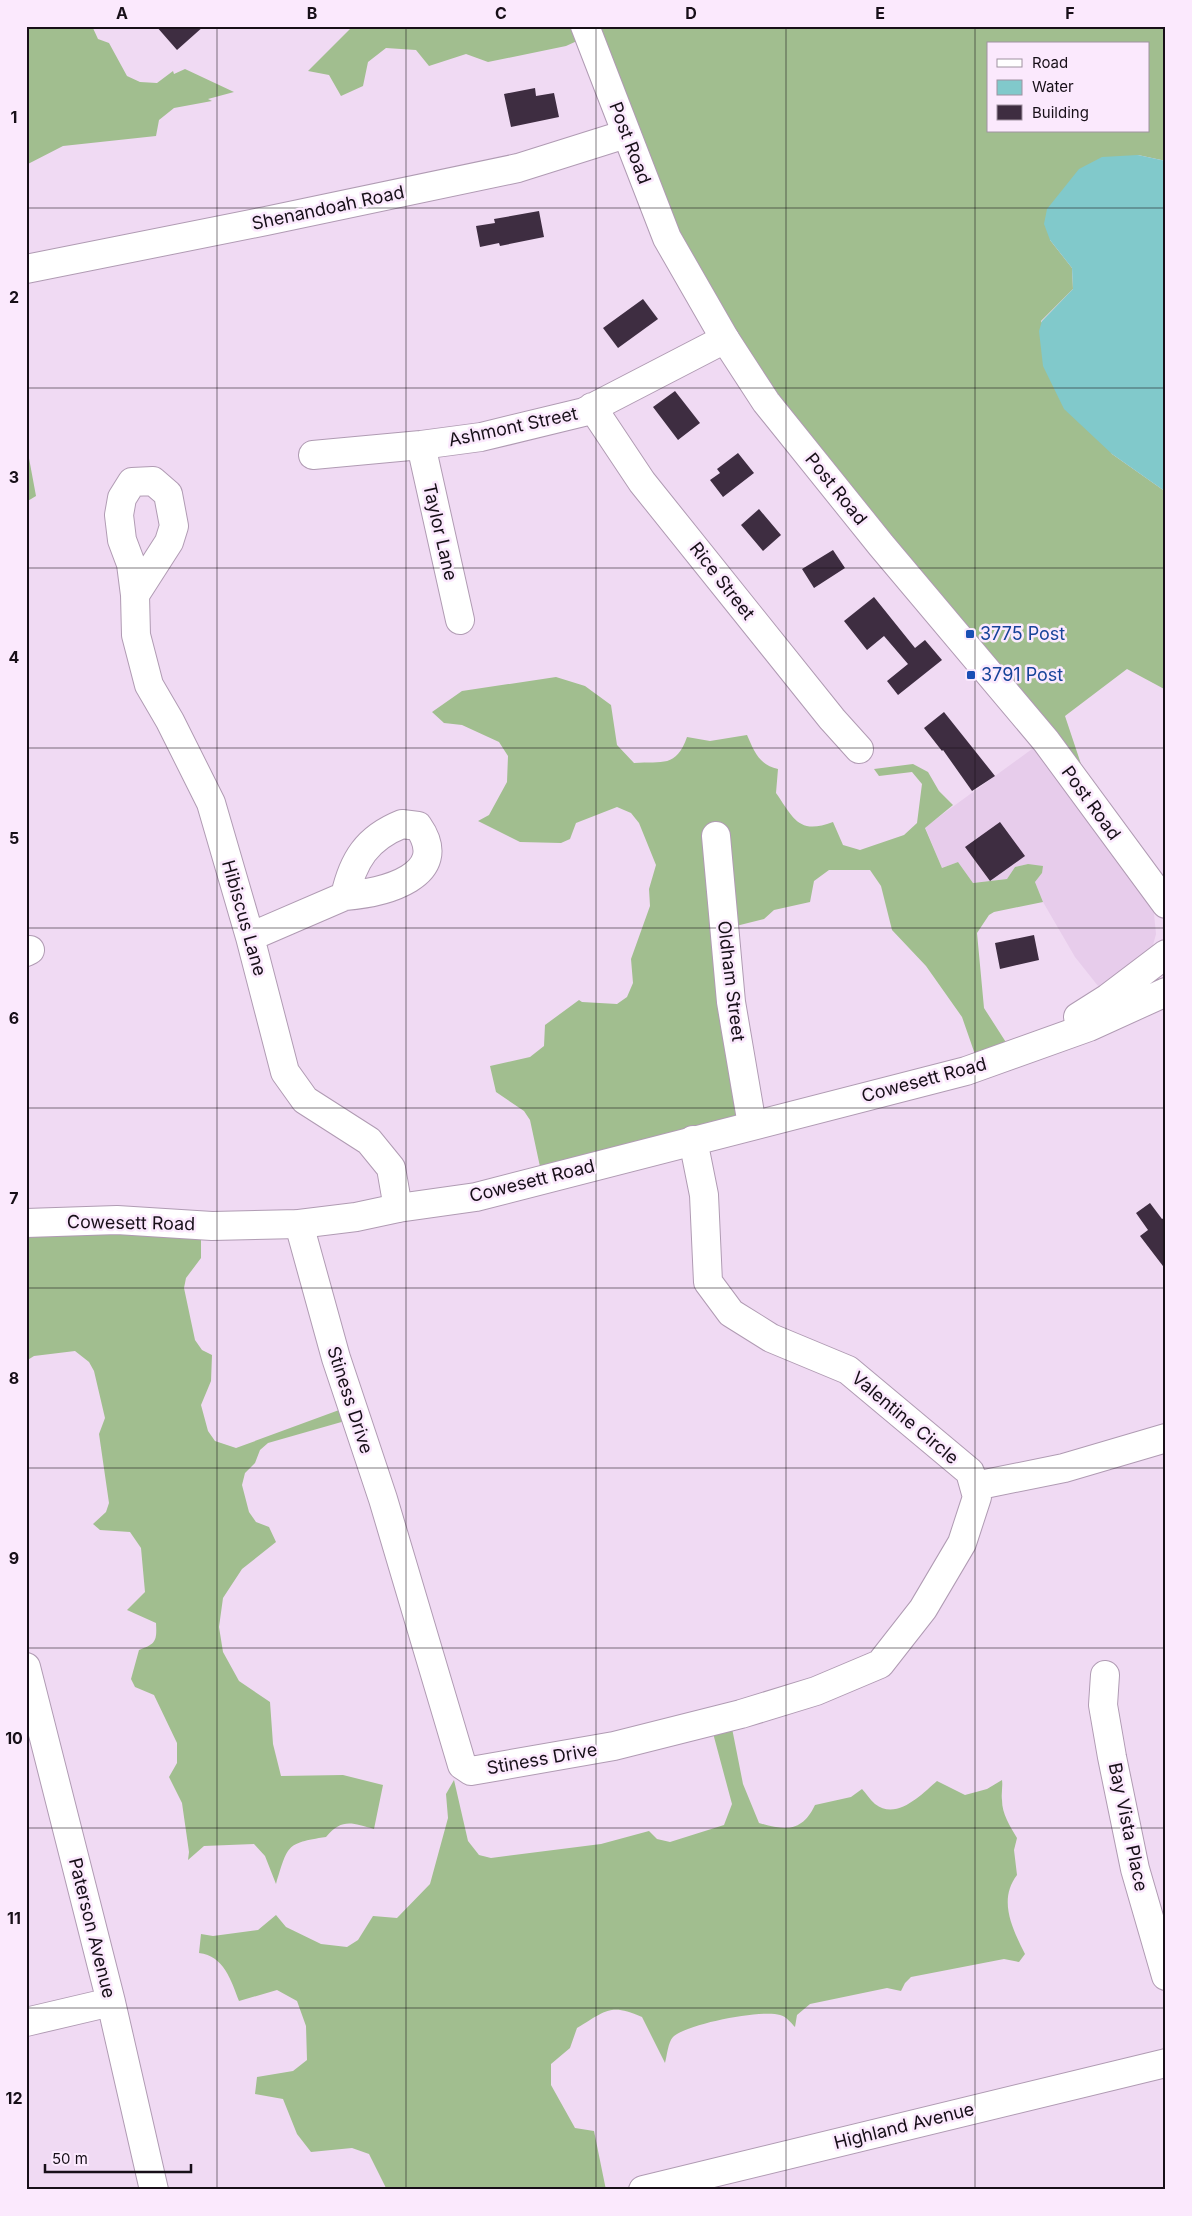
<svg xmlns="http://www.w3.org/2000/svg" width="1192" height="2216" font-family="Inter,sans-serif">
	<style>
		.built { fill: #e7cceb }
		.forest { fill: #a1be8f; fill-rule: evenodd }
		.water { fill: #81c9cb }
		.building { fill: #3e2d41 }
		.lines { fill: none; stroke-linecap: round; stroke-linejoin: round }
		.minor-casing { stroke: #b09bb3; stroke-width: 30 }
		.major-casing { stroke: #b09bb3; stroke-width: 30 }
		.minor { stroke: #fff; stroke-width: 28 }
		.major { stroke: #fff; stroke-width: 28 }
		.grid { fill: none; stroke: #170f18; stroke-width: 1; stroke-opacity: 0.55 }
		.transit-dot { fill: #1a4fb4; stroke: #fbe9fd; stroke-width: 2 }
		.labels { text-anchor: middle; stroke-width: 5; stroke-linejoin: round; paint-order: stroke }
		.street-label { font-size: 18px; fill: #170f18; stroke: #fbe9fd }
		.transit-label { font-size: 18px; fill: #164399; stroke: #fbe9fd; text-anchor: start }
		.neatline { fill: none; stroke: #170f18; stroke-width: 2 }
		.grid-label { font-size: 16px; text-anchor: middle; font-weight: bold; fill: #170f18 }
	</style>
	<rect width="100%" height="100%" fill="#f0daf3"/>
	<!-- built -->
	<path class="built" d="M1043,741L1152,893L1156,934L1149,960L1106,996L1075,957L1043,902L1035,882L1042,873L1028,864L1015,867L1007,879L973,883L958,862L942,868L925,827Z"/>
	<!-- forest -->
	<path class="forest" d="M26,26H92L98,39L109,43L127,76L140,82L157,83L173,71L174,74L185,69L234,92L208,99L212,101L174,108L159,120L156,136L63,146L26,165Z
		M353,26H1166V161L1138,155L1050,240L1072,268L1073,289L1041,321L1112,454L1166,492V690L1127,669L1065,716L1095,806L759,386L642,178L588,36L566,46L488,62L466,54L429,66L416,50L386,48L368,62L363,86L341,96L329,75L308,71ZM988,44H1148V131H988Z
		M26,442L36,496L26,502Z
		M556,677L585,686L611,705L617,745L634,763C663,761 676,768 687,737L710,741L747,735C754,751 759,765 778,769L776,793C794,819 799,835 833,822L843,845L860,850L904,835L917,823L922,784L912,772L879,776L874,769L913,764L928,772L939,791L953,805L925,828L942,868L958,862L973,883L1007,879L1015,867L1028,864L1043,866L1042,873L1035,882L1043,902L994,912L989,915L977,933L984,1008L1009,1047L978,1063L962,1017L926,966L892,930L881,886L870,870H829L814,881L810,902L774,910L764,919L724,929L748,1120L542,1176L530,1120L524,1111L496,1092L490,1066L530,1057L544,1046L545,1025L579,1000L582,1002L617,1004L627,997L633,983L631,959L650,906L649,889L656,865L639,823L631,813L617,807L576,823L570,839L561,843L520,842L478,821L489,815L507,782L508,756L499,742L462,725L444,723L432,712L462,691Z
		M26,1222L201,1227V1258L186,1278L184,1288L195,1340L202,1350L212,1355L211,1381L201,1405L208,1431L215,1441L236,1448L350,1406L352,1419L268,1443L260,1450L255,1463L245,1473L242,1485L249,1512L256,1522L269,1527L276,1542L242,1569L223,1598L219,1627L223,1652L239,1681L270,1702L273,1744L281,1776L343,1775L383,1785L374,1829C352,1823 342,1818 326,1837C285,1843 288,1846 276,1884L265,1856L254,1844L204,1846L188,1860L189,1852L182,1803L169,1777L177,1763V1743L154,1695L135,1687L131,1679L139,1650C156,1644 157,1641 156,1623L127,1610L145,1592L141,1548L130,1532L100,1530L93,1524L106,1512L109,1503L99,1434L105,1418L94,1371L89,1362L75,1351L34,1356L26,1361Z
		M730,1718L743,1784L759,1823C786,1831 802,1832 815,1805L851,1797L862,1789C866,1793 870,1800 875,1804C897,1821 922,1794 937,1781L965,1795L987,1789L1002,1780C1003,1787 1001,1793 1002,1800C1002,1814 1010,1826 1017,1838L1014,1850L1017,1875C998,1900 1012,1928 1025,1954L1019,1962L1004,1959L911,1977L905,1983L901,1991L887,1988L810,2004L797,2015L795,2027C791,2023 786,2016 780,2015C762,2009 686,2024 673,2037C668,2042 667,2056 665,2063L642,2017C610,2003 606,2011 577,2028L570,2048L551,2064V2085L575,2128L594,2131L606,2190H387L369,2154L352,2148L311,2152L297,2134L283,2099L255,2094L257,2077L293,2071L307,2060L306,2026L297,2001L277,1990L239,2001C231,1980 224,1956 199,1953L201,1934L213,1936L258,1930L276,1915L286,1927L321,1944L347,1947L358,1940L373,1916L397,1918L430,1884L448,1818L446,1794L454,1780L468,1841L479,1855L491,1858L601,1844L649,1831L657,1839L670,1842L724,1825L732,1804L710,1722Z"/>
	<!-- water -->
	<path class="water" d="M1138,155L1166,161V492L1112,454L1064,409L1043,366L1039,331L1042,321L1073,289L1072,268L1050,240L1044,224L1047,209L1079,169L1102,157Z"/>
	<!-- building -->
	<path class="building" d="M156,26H204L177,50Z
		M535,88L536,96L554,93L559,117L511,127L504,94Z
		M539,211L544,237L500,246L499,243L480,247L476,226L495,223L494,219Z
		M643,299L658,319L618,348L603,328Z
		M675,391L700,423L678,440L653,407Z
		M738,453L754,473L723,497L710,480L720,473L717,469Z
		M759,509L781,535L763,551L741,525Z
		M833,550L845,568L814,588L802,569Z
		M874,597L915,648L925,640L942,660L898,695L887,681L908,664L884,636L867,650L844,621Z
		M944,712L995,776L972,791L943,750L942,751L924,728Z
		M1000,822L1025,856L990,881L965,847Z
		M1034,935L1039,960L1000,969L995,943Z
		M1150,1203L1162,1219L1166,1217V1270L1140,1236L1148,1230L1136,1213Z"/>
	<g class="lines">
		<defs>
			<path id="minor" d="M26,269L266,221L518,168L626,134
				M592,407L642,482L832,719L859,749
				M421,445L460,620
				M313,455L421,445L481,437L584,412L725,339
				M153,481L168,494L174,526L169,542L135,595L131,564L122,540L119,515L122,498L132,482Z
				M135,595L136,635L149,685L170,721L211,803L250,937L285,1072L305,1100L369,1141L391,1168L398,1208
				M402,824L418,826C453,876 383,893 345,896C353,860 367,838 402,824Z
				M716,836L731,1002L752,1125
				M250,937L345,896
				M26,952L30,950
				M299,1224L336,1358L383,1499L462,1765L471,1771L614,1746L741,1714L816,1691L880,1664L923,1609L962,1543L977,1497L970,1472L848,1370L771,1338L731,1313L708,1282L704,1195L693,1140
				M975,1486L1064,1468L1166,1438
				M26,1667L111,2002L154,2190
				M1105,1675L1103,1705L1112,1757L1135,1869L1166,1976
				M26,2022L111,2002
				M643,2190L1166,2063"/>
			<path id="major" d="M585,26L667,238L725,339L766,402L881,545L1046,741L1166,904
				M1078,1017L1108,998L1166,954
				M26,1223L117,1220L212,1226L299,1224L356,1217L398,1208L476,1197L966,1071L1089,1027L1166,992"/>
		</defs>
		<!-- minor casing -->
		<use href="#minor" class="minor-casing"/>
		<!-- major casing -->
		<use href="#major" class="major-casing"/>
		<!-- minor -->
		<use href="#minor" class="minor"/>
		<!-- major -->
		<use href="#major" class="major"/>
	</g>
	<!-- grid -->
	<path class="grid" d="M217,26V2190M406,26V2190M596,26V2190M786,26V2190M975,26V2190M26,208H1166M26,388H1166M26,568H1166M26,748H1166M26,928H1166M26,1108H1166M26,1288H1166M26,1468H1166M26,1648H1166M26,1828H1166M26,2008H1166"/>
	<!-- markers -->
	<g class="transit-dot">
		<rect x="965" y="629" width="10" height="10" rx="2.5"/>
		<rect x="966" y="670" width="10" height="10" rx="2.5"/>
	</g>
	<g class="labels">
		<!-- street labels -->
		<g class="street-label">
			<text transform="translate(630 143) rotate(69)" y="6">Post Road</text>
			<text transform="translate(328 208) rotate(-12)" y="6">Shenandoah Road</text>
			<text transform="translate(513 427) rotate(-12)" y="6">Ashmont Street</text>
			<text transform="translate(836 489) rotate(51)" y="6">Post Road</text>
			<text transform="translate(440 532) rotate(77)" y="6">Taylor Lane</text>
			<text transform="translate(722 581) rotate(52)" y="6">Rice Street</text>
			<text transform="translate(1091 803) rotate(54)" y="6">Post Road</text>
			<text transform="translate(244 918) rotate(74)" y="6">Hibiscus Lane</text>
			<text transform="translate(731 981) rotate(83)" y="6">Oldham Street</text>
			<text transform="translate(924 1080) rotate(-15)" y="6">Cowesett Road</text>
			<text transform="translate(532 1181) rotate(-14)" y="6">Cowesett Road</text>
			<text transform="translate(131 1223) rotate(1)" y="6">Cowesett Road</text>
			<text transform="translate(350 1400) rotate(72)" y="6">Stiness Drive</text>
			<text transform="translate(905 1418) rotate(40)" y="6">Valentine Circle</text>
			<text transform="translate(542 1759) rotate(-10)" y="6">Stiness Drive</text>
			<text transform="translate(1128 1827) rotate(78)" y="6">Bay Vista Place</text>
			<text transform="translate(92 1928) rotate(76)" y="6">Paterson Avenue</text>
			<text transform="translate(904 2126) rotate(-14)" y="6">Highland Avenue</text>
		</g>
		<!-- transit labels -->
		<g class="transit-label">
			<text x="980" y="640">3775 Post</text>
			<text x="981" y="681">3791 Post</text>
		</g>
	</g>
	<!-- border -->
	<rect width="1192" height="2216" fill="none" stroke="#fbe9fd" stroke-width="55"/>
	<!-- legend -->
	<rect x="987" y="42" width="162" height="90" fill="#fbe9fd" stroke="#a092a1"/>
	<rect x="997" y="59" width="25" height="8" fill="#ffffff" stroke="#a092a1"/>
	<text x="1032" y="68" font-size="15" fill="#170f18">Road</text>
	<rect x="997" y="80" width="25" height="15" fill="#81c9cb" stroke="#a092a1"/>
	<text x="1032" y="92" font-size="15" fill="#170f18">Water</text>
	<rect x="997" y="105" width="25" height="15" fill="#3e2d41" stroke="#a092a1"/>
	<text x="1032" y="118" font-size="15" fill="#170f18">Building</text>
	<!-- scale -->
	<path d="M45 2164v8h146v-8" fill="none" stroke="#170f18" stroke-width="2.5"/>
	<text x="52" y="2164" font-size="15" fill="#170f18" stroke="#fbe9fd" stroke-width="4" paint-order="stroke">50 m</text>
	<rect x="28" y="28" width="1136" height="2160" class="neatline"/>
	<g class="grid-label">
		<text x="122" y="19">A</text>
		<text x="312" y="19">B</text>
		<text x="501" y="19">C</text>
		<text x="691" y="19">D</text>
		<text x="880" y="19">E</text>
		<text x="1070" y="19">F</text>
		<text x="14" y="123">1</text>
		<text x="14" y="303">2</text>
		<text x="14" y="483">3</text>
		<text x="14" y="663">4</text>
		<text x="14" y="844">5</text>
		<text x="14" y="1024">6</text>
		<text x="14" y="1204">7</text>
		<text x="14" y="1384">8</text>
		<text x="14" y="1564">9</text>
		<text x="14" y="1744">10</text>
		<text x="14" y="1924">11</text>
		<text x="14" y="2104">12</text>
	</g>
</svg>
